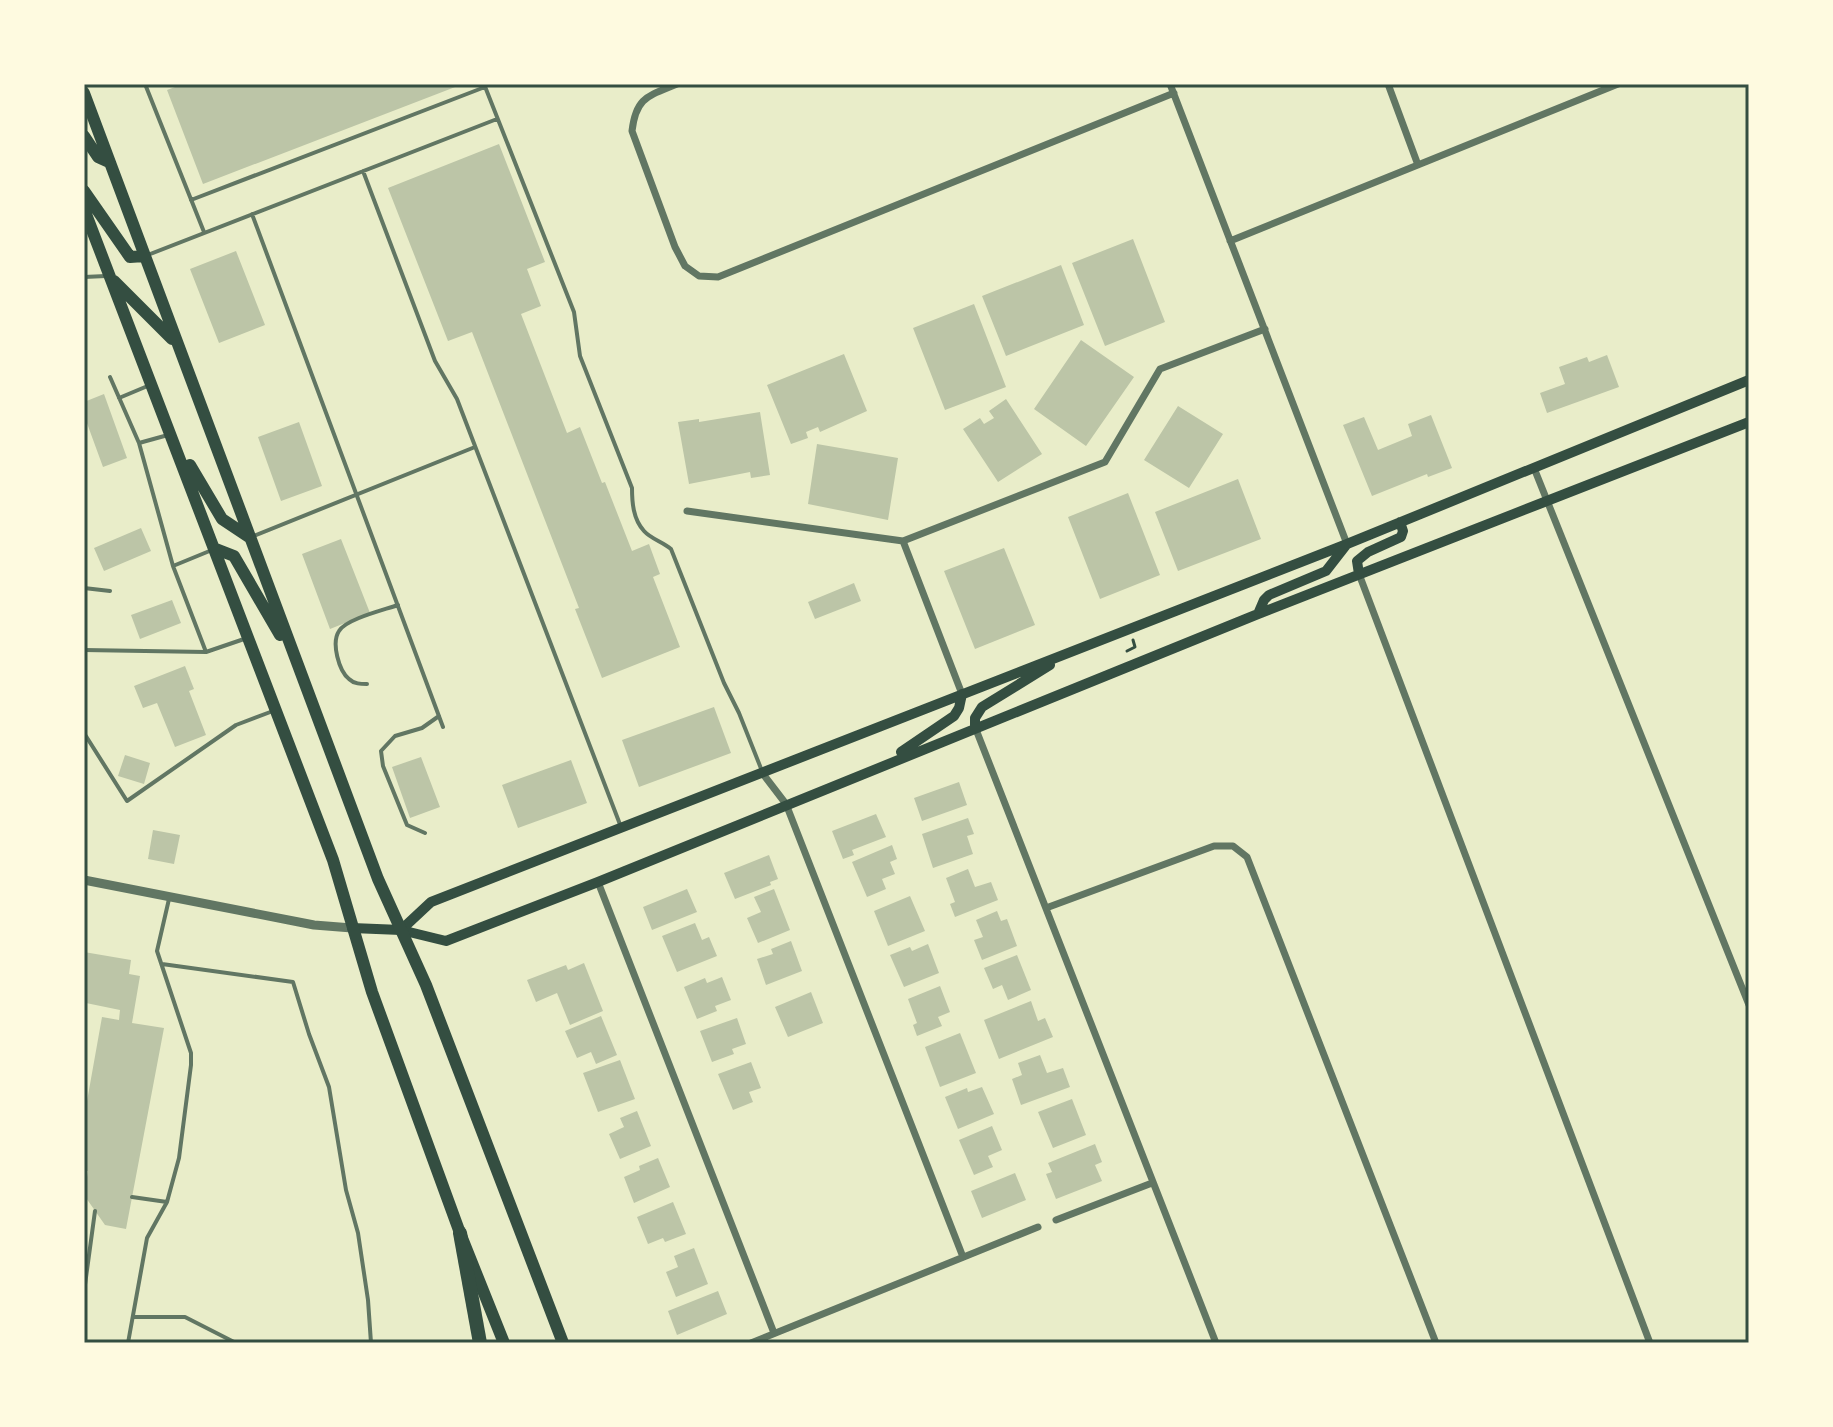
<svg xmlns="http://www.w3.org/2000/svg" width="1833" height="1427" font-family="'Nunito Sans',sans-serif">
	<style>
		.building { fill: #bcc5a7 }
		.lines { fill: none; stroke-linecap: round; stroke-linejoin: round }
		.path { stroke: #344e41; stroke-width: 3 }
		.service { stroke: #617663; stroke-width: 4 }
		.minor { stroke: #617663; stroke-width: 7 }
		.tertiary { stroke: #617663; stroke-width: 9 }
		.secondary { stroke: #344e41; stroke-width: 10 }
		.primary { stroke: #344e41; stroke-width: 12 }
		.motorway { stroke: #344e41; stroke-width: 14 }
		.neatline { fill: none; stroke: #344e41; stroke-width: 3 }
	</style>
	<rect width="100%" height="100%" fill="#e9edc9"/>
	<!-- building -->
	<path class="building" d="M183,84H463L203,184L167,90Z
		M499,144L545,262L527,269L541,306L521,314L567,433L580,427L602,483L605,482L632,551L649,544L660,574L653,577L680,647L602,678L575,609L579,608L472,332L448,341L388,188Z
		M1133,239L1165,322L1105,346L1072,263Z
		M236,251L265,325L219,343L190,269Z
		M1061,265L1084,325L1006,356L982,296Z
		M974,304L1006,387L945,410L913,328Z
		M1081,340L1134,377L1086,446L1034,409Z
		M844,354L867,411L820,432L818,427L806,432L808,438L791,444L767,385Z
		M1607,355L1619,387L1547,413L1540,393L1565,384L1559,367L1587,357L1589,362Z
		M104,394L127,458L103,467L84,415V402Z
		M1006,399L1042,454L998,482L963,429L980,418L984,424L994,418L989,411Z
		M1178,406L1223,434L1189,488L1144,460Z
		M760,412L770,475L751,478L750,472L689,484L678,422L699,419V422Z
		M1431,415L1452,468L1428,477L1427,474L1372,496L1343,425L1364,417L1378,450L1412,436L1408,424Z
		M299,422L322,486L281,501L258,437Z
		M817,444L898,458L888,520L808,504Z
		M1238,479L1261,539L1178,571L1155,512Z
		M1128,493L1160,575L1100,599L1068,517Z
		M141,528L151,551L104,571L94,548Z
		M341,539L370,613L330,629L302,554Z
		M1004,548L1035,625L975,649L944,571Z
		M854,583L861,601L815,619L808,602Z
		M172,600L181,623L140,639L131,615Z
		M185,666L194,689L189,691L206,735L175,747L157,703L143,708L134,686Z
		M714,707L731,753L639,787L622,740Z
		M125,755L150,763L144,784L118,776Z
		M421,757L440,807L410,818L392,767Z
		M571,760L587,803L518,828L502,785Z
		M959,782L967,805L922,821L914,798Z
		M876,814L886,837L852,850L854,855L843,859L832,831Z
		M968,818L974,834L967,836L973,854L933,868L922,834Z
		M153,830L180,835L174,864L148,859Z
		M892,845L897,859L890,862L895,874L882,879L886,889L867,897L852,862Z
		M769,855L778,879L770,882L771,885L735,899L724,873Z
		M968,869L975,887L991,882L998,900L955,917L950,904L955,902L946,878Z
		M687,889L697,912L652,930L643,907Z
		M774,889L790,930L758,943L747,918L761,912L754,897Z
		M910,896L925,931L888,946L874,911Z
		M997,911L1001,921L1007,919L1017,946L982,960L974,940L983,937L976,920Z
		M695,923L702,940L709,937L717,956L677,972L662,936Z
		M791,941L802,971L766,985L757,959L773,954L771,949Z
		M928,944L939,973L904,987L890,955L910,947L912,951Z
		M84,952L131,960L129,974L140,976L132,1023L164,1028L126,1229L105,1225L84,1195L88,1171H84V1118L102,1017L119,1020L120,1010L86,1003L87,1000L84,999Z
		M1017,955L1031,990L1008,1000L1002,985L993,989L984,968Z
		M584,963L603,1011L570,1025L557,993L536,1002L527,980L566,965L568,970Z
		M722,977L731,1000L715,1006L717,1011L697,1019L684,987L705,978L707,983Z
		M940,986L950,1012L938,1017L942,1026L917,1036L913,1025L917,1023L908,999Z
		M811,992L823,1023L788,1037L775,1007Z
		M1031,1001L1038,1021L1045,1018L1053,1037L999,1059L984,1020Z
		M601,1016L617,1055L596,1064L591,1052L577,1058L565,1031Z
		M737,1018L746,1044L732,1049L734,1054L712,1062L700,1031Z
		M960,1033L976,1073L940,1087L925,1047Z
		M1040,1055L1047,1073L1063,1068L1070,1087L1021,1105L1012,1079L1022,1075L1018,1063Z
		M620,1060L635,1099L598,1112L583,1073Z
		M751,1062L761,1088L749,1092L753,1102L733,1110L718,1074Z
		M982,1087L994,1114L958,1129L945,1097L967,1088L968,1092Z
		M1072,1099L1086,1135L1053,1148L1038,1112Z
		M637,1111L651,1146L620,1159L609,1134L624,1127L620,1118Z
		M992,1126L1002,1150L988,1156L993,1167L974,1175L959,1140Z
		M1095,1144L1102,1162L1095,1165L1102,1181L1056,1199L1046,1174L1052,1172L1048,1163Z
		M658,1158L670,1187L634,1203L624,1177L640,1170L639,1166Z
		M1015,1173L1026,1200L982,1218L971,1191Z
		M673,1202L686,1234L665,1242L663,1238L648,1244L637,1217Z
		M694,1248L708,1284L676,1297L666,1272L678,1267L674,1256Z
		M718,1291L727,1314L677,1335L668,1311Z"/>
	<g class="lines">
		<!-- path -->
		<path class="path" d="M1127,651L1135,647L1133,640"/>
		<!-- service -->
		<path class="service" d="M145,84L204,232
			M484,84L574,312L580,356L632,488C632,502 633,519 644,531C651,539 663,542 671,549L724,683L739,713L762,771
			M363,171L435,361L457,399L621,827
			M191,200L485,87
			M252,214L443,727
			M145,256L497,119
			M84,277L106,276
			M110,377L139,443L173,566L206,652
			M119,398L150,385
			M139,443L168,435
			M251,537L475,447
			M173,566L212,550
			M84,588L110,591
			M84,650L206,652L247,638
			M367,684C361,684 354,684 349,679C339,671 331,643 339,631C346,619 384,610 398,605
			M84,733L127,801L236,725L273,711
			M425,833L407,825L383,766L381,751L395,736L422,728L439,716
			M162,964L293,982L309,1034L329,1087L346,1190L358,1233L368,1300L371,1343
			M132,1197L167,1202
			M84,1292L95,1211
			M133,1317H185L236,1343
			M128,1343L147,1238L167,1202L179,1158L191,1065V1053L157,951L169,899"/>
		<!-- minor -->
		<path class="minor" d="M677,84C648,96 636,97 632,131L675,247L685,266L699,276L718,277L1174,93
			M1170,84L1347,544
			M1388,84L1418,165
			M1230,241L1618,84
			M1534,468L1749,1005
			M687,511L903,541L1105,462L1160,369L1265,329
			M903,541L962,694
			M1359,574L1650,1343
			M975,727L1216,1343
			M763,774L786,804L963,1257
			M598,882L774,1333
			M1046,908L1214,846H1233L1247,857L1436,1343
			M1056,1220L1152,1183
			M751,1343L1038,1227"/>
		<!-- tertiary -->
		<path class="tertiary" d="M84,880L314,925L352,928"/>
		<!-- secondary -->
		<path class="secondary" d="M1359,574L1357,561L1368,552L1401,537L1403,531L1400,522
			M1258,614L1264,600L1269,595L1326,571L1347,544
			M975,727V718L982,707L1050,665
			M901,752L954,716L959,708L962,694
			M352,928L401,930L446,941L598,882L1258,614L1749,422
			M401,930L431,902L1347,544L1749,380"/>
		<!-- primary -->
		<path class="primary" d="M84,93L378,879L426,985L563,1343
			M84,136L98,157L109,162
			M84,191L130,257L144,256
			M84,209L333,860L372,992L460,1233L504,1343
			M114,281L172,339
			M190,465L222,519L249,537
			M216,549L234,556L280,635"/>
		<!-- motorway -->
		<path class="motorway" d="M460,1233L480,1343"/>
	</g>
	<!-- border -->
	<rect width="1833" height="1427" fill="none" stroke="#fefae0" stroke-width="172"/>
	<rect x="86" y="86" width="1661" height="1255" class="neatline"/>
</svg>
